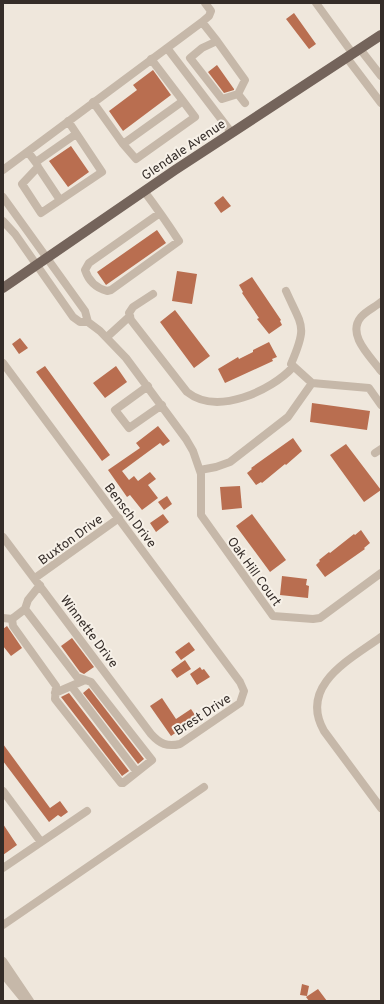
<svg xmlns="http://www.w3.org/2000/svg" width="384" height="1004" font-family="Overpass,sans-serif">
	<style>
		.building { fill: #b96e50 }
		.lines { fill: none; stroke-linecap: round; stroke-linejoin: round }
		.minor { stroke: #c6b8a9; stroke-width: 8 }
		.major { stroke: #74645b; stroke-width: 10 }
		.labels { text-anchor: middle; stroke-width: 4; stroke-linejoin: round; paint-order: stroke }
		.street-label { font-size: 13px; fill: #342c28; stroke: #f7f1e8 }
	</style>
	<rect width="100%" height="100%" fill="#efe7dc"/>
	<!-- building -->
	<path class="building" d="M294,13L316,44L309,49L286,19Z
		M217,65L234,89V90L224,93L208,72Z
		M153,70L171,95L123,131L109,111L137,90L133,85Z
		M71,146L89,172L68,187L49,161Z
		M223,196L231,206L221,213L214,203Z
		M157,230L166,243L106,285L97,272Z
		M177,271L197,274L192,304L172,301Z
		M252,277L281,320L280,321L282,325L269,334L257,319L259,318L242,293L243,292L239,285Z
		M175,310L210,356L194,368L160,322Z
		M20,338L28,348L19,354L12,344Z
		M269,342L277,357L272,359L273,361L225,383L218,369L238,357L239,359L253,352V350Z
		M45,366L110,455L102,461L36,372Z
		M116,366L127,382L105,398L93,383Z
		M312,403L370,411L367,430L310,422Z
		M158,426L170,441L163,446L160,443L122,471L129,480L134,476L138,481L150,472L156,479L148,485L158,498L142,510L130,495L127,497L108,470L140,448L136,443Z
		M293,438L302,451L286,465L285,464L262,483L261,482L256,485L247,473L252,469L251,468Z
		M346,444L381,490L364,502L330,455Z
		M240,486L242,508L222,510L220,487Z
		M167,496L172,504L164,510L158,502Z
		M163,514L169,522L156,532L150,523Z
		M252,514L286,560L270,572L236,526Z
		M361,530L370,543L364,548L365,549L325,577L316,565L320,561L319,560L329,552L330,553L354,534L355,535Z
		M282,576L307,579L306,585L309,586L308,598L280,595Z
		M7,626L22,648L11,656L3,646V629Z
		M72,638L94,667L84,674L80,672L61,646Z
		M189,642L195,650L181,660L175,652Z
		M185,660L191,669L177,678L171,670Z
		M200,667L202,670L204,669L210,677L197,685L190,674Z
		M89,688L144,759L138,764L83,693Z
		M69,693L129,771L122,776L61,697Z
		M162,698L176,719L191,709L197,718L171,736L150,706Z
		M3,744L50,808L60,801L68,812L61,817L58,815L49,822L3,761Z
		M3,824L17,845L3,855Z
		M302,984L309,986L307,996L300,995Z
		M318,989L327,1001H309L306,997Z"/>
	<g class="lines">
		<!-- minor -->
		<path class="minor" d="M316,3L353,54
			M202,22L217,41
			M167,48L231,132
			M360,49L381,76
			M347,58L381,103
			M151,59L183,101
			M238,94L222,99L190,58L202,48L217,41L245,80L238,94L245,103
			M183,101L195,117L136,159L123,144Z
			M93,102L123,144
			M28,152L37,164L38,167L22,184L41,213L102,172L68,121
			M36,162L76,134
			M38,167L60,200
			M3,170L202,22L209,16L211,11L205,3
			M144,191C156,207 168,224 179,241L111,290L107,291C96,288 89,282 85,270L89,263L160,213
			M3,197L85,311L88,322
			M3,221L15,234L73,317L80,322H88L100,331L126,358L186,439L193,451L201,474V515L273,616L313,619L320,618L381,573
			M153,294L133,307L129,313L131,320L187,392C217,416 271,391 293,367
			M381,302C375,307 366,311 361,317C346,335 371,357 381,371
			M107,337L130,316
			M3,363L240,682L244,691L240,703L180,744C167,747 160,744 151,734L3,537
			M312,383L369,388L381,405
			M148,386L115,410L129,428L162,405
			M375,453L381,449
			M200,470L216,467L230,462L288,417L312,383L291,364C308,325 302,327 286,291
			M35,578L119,518
			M25,609L12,619L13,626L56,686L55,699L121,783H123L152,760L91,682L77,677L25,609L28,600L40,585
			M3,618L12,619
			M381,637C351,659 298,685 324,731L381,808
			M72,687L137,772
			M55,693L85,680
			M3,791L41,842
			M3,868L87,811
			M3,925L204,787
			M3,961L30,1001
			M3,974L25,1001"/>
		<!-- major -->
		<path class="major" d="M3,288L175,170L381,35"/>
	</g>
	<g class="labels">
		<!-- street labels -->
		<g class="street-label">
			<text transform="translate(183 149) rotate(-34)" y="5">Glendale Avenue</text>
			<text transform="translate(131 515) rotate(53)" y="5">Bensch Drive</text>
			<text transform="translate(70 539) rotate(-36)" y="5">Buxton Drive</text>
			<text transform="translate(255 571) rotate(54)" y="5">Oak Hill Court</text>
			<text transform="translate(90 631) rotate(53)" y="5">Winnette Drive</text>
			<text transform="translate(202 714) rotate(-33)" y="5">Brest Drive</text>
		</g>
	</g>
	<!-- border -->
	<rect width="384" height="1004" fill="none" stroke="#342c28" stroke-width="8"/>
</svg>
